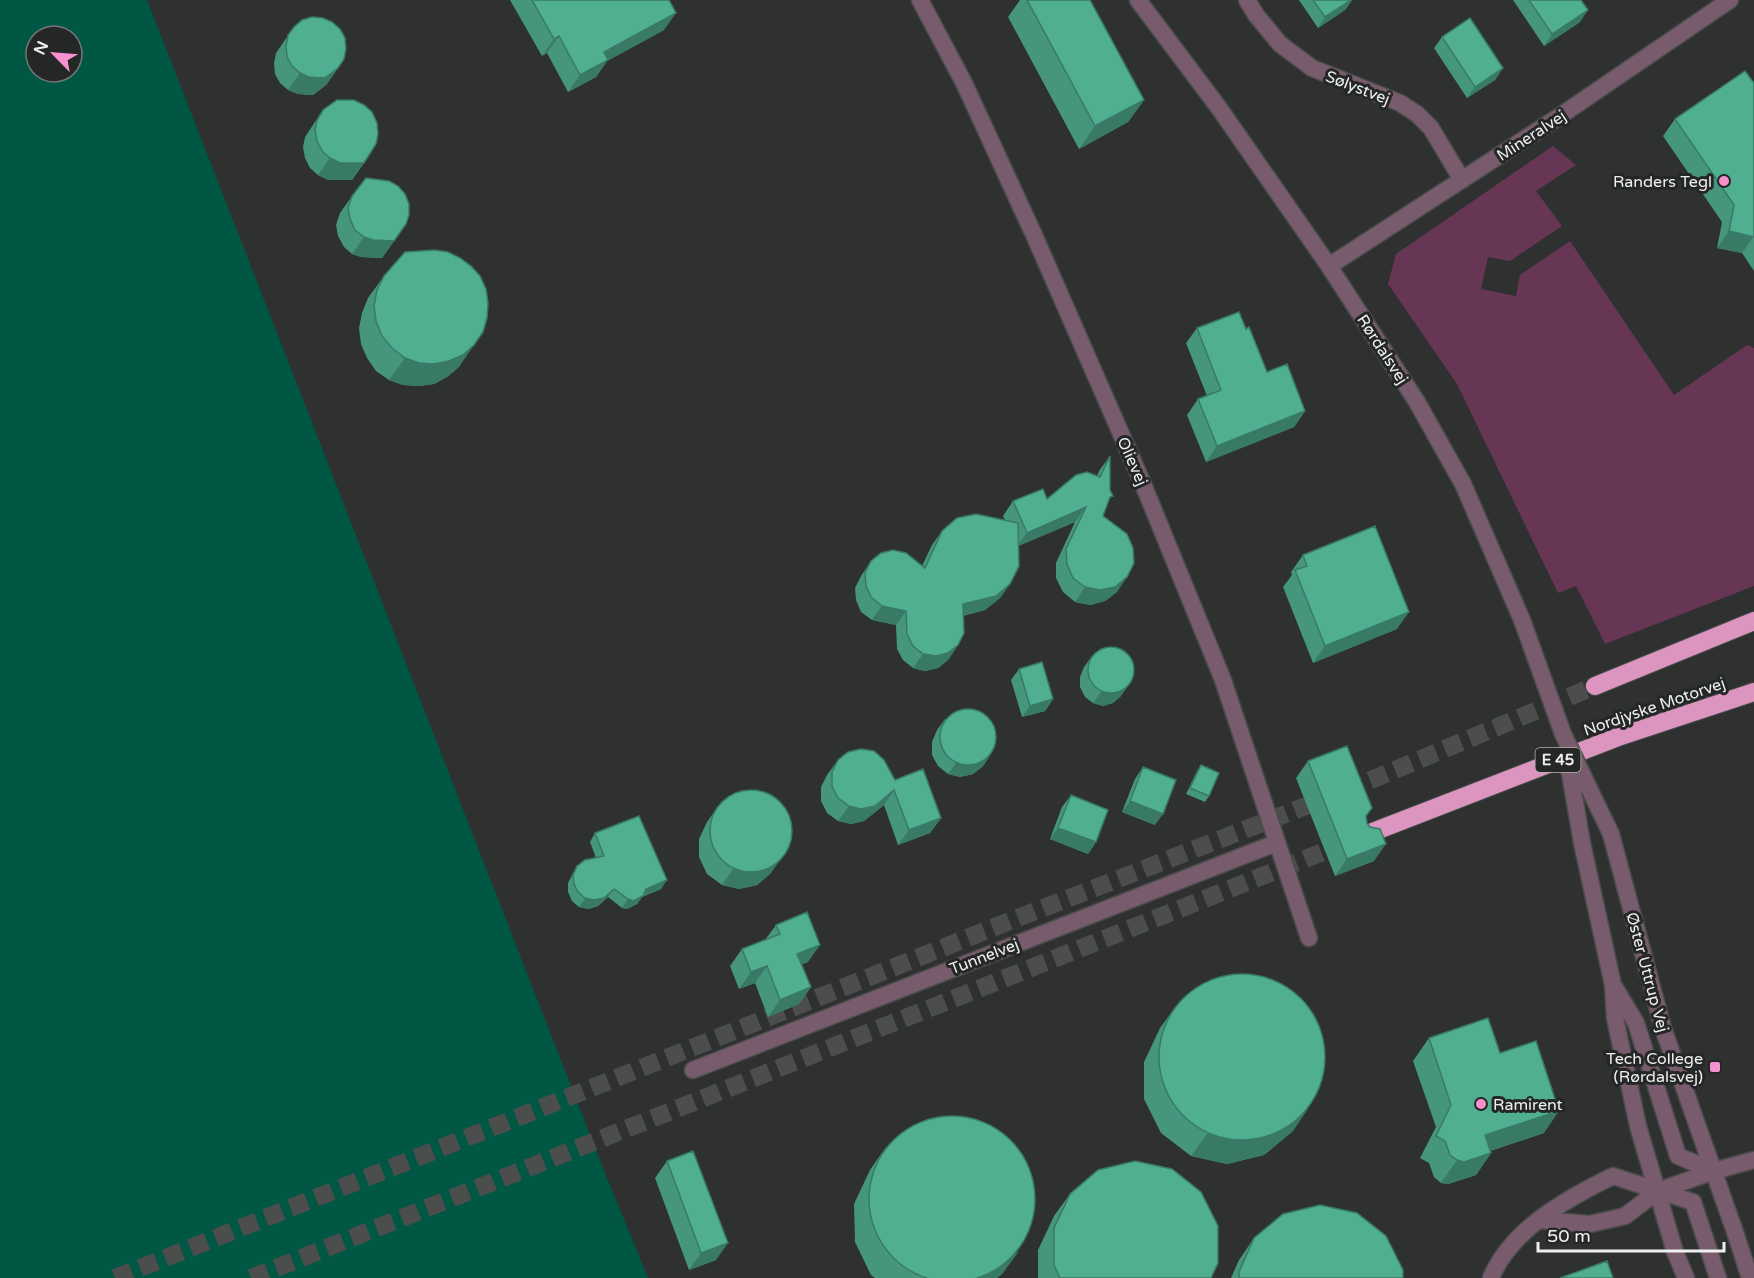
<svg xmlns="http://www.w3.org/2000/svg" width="1754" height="1278" font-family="'Varela Round',sans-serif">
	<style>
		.green { fill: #673654 }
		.water { fill: #005743; fill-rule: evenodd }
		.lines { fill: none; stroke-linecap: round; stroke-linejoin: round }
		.motorway-tunnel { stroke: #4b4e4d; stroke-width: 18; stroke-dasharray: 18 9; stroke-linecap: butt }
		.minor-casing { stroke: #494c4b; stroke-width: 19 }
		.tertiary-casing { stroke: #494c4b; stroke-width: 19 }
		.motorway-casing { stroke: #494c4b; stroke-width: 20 }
		.minor { stroke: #785b6c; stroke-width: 16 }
		.tertiary { stroke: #785b6c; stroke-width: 16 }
		.motorway { stroke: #db95be; stroke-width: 18 }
		.tertiary-bridge-casing { stroke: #494c4b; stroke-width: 19; stroke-linecap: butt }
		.tertiary-bridge { stroke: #785b6c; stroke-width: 16 }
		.wall { fill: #45967d }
		.shaded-wall { fill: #387a66 }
		.building { fill: #50ae91; stroke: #387a66; stroke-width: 1.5 }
		.poi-dot { fill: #f790ce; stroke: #242726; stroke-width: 2 }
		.labels { text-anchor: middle; stroke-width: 6; stroke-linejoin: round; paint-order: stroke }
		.shield { fill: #242726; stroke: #b1b4b3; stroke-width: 1.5 }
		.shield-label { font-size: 15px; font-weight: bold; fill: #eef0ef }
		.street-label { font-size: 16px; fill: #eef0ef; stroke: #242726 }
		.poi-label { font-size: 16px; fill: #eef0ef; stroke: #242726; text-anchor: end }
	</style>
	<rect width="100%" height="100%" fill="#2e3130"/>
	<!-- green -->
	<path class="green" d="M1553,146L1576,165L1536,191L1562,226L1510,261L1488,257L1481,289L1516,296L1520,275L1570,241L1674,395L1747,345L1754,348V586L1605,644L1576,586L1558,593L1457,384L1388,284L1396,254Z"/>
	<!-- water -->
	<path class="water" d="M0,0H147L603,1168L648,1278H0ZM36,36H72V72H36Z"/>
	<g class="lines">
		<!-- motorway-tunnel -->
		<path class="motorway-tunnel" d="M115,1278L1010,921L1347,790L1595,686
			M251,1278L1348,842"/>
		<defs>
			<path id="minor" d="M920,0L964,83L1034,235L1143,484L1223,680L1309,938
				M1247,0L1256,15L1280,44L1312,68L1400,103L1417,114L1431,128L1462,180
				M1329,266L1557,118L1730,0
				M693,1070L1276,843
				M1714,1171L1754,1160"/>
			<path id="tertiary" d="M1138,0L1219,108L1329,266L1417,402L1463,484L1522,620
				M1611,834L1663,1028L1735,1232L1750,1278
				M1582,843L1613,985L1615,1018L1638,1126L1675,1252L1686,1278
				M1615,988L1636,1023L1678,1156L1714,1171
				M1540,1220L1590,1224L1625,1216L1658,1191L1714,1171
				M1491,1278C1511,1229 1568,1198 1613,1176L1693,1202L1718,1278"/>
			<path id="motorway" d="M1595,686L1754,621
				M1365,835L1618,737L1754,692"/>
		</defs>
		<!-- minor casing -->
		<use href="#minor" class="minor-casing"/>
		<!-- tertiary casing -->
		<use href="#tertiary" class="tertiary-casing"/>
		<!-- motorway casing -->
		<use href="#motorway" class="motorway-casing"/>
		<!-- minor -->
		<use href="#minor" class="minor"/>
		<!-- tertiary -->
		<use href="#tertiary" class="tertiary"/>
		<!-- motorway -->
		<use href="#motorway" class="motorway"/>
		<defs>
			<path id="tertiary-bridge" d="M1522,620L1563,734L1611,834
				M1567,756L1582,843"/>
		</defs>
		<!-- tertiary-bridge casing -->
		<use href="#tertiary-bridge" class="tertiary-bridge-casing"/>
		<!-- tertiary-bridge -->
		<use href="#tertiary-bridge" class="tertiary-bridge"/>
	</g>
	<!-- wall -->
	<path class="wall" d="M510,0H669L664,30L607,61L596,77L568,92L547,53L542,56Z
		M1020,0H1090L1144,100L1128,122L1079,149L1008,17Z
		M1299,0H1352L1345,10L1318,28Z
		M1513,0H1581L1580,22L1544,46Z
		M294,27L338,68L326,85L313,95L298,94L288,90L280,83L275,74L274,63L276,53Z
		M1442,37L1503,68L1495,80L1467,98L1434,48Z
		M1754,83V271L1742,253L1717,248L1722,222L1663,136L1675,119Z
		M323,110L364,163L352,180H328L318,175L310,168L305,158L303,147L305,137Z
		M352,196L406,224L382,258L361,257L352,254L344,247L338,236L336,225L340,213Z
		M384,276L459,367L447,377L434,384L419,386L403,385L389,380L376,371L367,358L361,344L359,328L362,313L368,298Z
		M1197,328L1246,329L1267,372L1305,411L1294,427L1206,462L1187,415L1198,399L1207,396L1186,343Z
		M1110,456L1108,503L1103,516L1117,592L1105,601L1090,605L1075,602L1063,592L1056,578V563L1075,522L1018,546L1010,584L1000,598L985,610L963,616L958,645L948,660L938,668L925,671L913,668L903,660L897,649L896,625L872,620L861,612L856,600L855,588L861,576L871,561L922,566L932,545L942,531L1005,520L1003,516L1013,501L1047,499L1097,476L1099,471Z
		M1303,555L1397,629L1313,663L1283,587L1292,575L1291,572Z
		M1092,656L1121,696L1113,703L1103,706L1093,703L1085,697L1080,687V677L1084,667Z
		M1019,669L1053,699L1045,711L1022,717L1011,680Z
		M945,719L991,754L983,766L973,774L960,777L948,774L938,766L932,755V742L937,730Z
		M838,760L895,780L941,818L930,833L898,845L884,805L864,821L851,824L838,821L827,813L821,801V787L827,775Z
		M1308,761L1366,817L1374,861L1335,876L1296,778Z
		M1201,765L1209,796L1205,802L1186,794L1197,771Z
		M1143,767L1155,825L1122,812L1135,779Z
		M1071,795L1096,842L1088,854L1050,839L1062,807Z
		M719,805L771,873L757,885L739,889L722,885L707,874L699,857V839L707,822Z
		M595,833L661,889L642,897L637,904L627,909L622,908L608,897L598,906L589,909L579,907L572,901L568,892V883L572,875L577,866L596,858L590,842Z
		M776,925L808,962L802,964L811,987L799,1004L768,1017L755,983L739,989L730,966L742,949L765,940Z
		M1176,1006L1293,1131L1264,1155L1227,1164L1191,1156L1161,1133L1144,1099V1062L1160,1028Z
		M1429,1038L1500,1053L1544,1133L1490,1151L1491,1153L1476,1175L1448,1184L1441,1183L1434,1177L1429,1163L1420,1158L1436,1127L1413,1061Z
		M886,1147L1003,1273L997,1278H875L871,1275L855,1242L854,1204L870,1170Z
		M667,1161L716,1260L689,1270L655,1178Z
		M1070,1194L1211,1278H1038V1250L1054,1216Z
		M1254,1238L1403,1278H1231L1239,1260Z"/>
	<!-- shaded-wall -->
	<path class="shaded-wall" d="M1351,0H1352L1345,10L1318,28L1325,17Z
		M1588,10L1580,22L1544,46L1552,34Z
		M676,13L664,30L607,61L596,77L568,92L580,75L604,52Z
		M559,36L547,53L542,56L554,39Z
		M338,68L326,85L313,95L298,94L288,90L300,73Z
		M1503,68L1495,80L1467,98L1475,87Z
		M1144,100L1128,122L1079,149L1095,126Z
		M330,158L364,163L352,180H328L318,175Z
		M406,224L382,258L361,257L352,254L364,237Z
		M1729,231L1754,236L1742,253L1717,248Z
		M474,345L459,367L447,377L434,384L419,386L403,385L389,380L405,358Z
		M1305,411L1294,427L1206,462L1217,446Z
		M1086,507L1075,522L1016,547L1027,533Z
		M1127,577L1117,592L1105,601L1090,605L1075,602L1085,587Z
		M1010,584L1000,598L985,610L953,618L963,604Z
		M882,606L906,611L896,625L872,620Z
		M1409,612L1397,629L1313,663L1325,646Z
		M958,645L948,660L938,668L925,671L913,668L923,654Z
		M1129,685L1121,696L1113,703L1103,706L1093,703L1101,692Z
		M1053,699L1045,711L1022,717L1030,706Z
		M991,754L983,766L973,774L960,777L948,774L956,763Z
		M894,790L884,805L864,821L851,824L838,821L849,806Z
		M1130,801L1163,814L1155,825L1122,812Z
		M941,818L930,833L898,845L909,830Z
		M1058,828L1096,842L1088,854L1050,839Z
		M1386,844L1374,861L1335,876L1347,859Z
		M783,856L771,873L757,885L739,889L722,885L734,868Z
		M667,880L661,889L642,897L637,904L627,909L622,908L628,899L646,889Z
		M614,889L608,897L598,906L589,909L579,907L585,898Z
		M820,945L808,962L785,971L797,954Z
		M767,966L755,983L739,989L751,972Z
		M811,987L799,1004L768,1017L780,1000Z
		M1308,1109L1293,1131L1264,1155L1227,1164L1191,1156L1207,1134Z
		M1559,1111L1544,1133L1470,1157L1485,1135Z
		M1491,1153L1476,1175L1448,1184L1441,1183L1457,1160Z
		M728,1243L716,1260L689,1270L701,1253Z
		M1019,1251L1003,1273L997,1278H976Z"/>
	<!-- building -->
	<path class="building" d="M532,0H669L676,13L604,52L608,60L580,75L559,36L554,39Z
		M1027,0H1090L1144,100L1095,126Z
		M1313,0H1351L1325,17Z
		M1529,0H1581L1588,10L1552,34Z
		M312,17L323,18L332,22L340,29L345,38L346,49L344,59L338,68L325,78L309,77L300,73L292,66L287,57L286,46L288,35L294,27L302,20Z
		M1470,18L1503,68L1475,87L1442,37Z
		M1745,71L1754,83V237L1729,231L1734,205L1675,119Z
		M337,100H354L364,105L372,112L377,123L378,134L376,144L364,163H340L330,158L322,151L317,141L315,130L317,120L323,110Z
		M366,178L389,181L398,186L405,194L409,204V215L406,224L394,241L373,240L364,237L355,230L350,219L348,208L352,196Z
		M434,250L448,252L460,258L471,266L480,276L486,289L488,303L487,318L483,332L474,345L463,355L449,361L434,364L419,363L405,358L392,348L382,336L376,321L374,306L377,290L384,276L405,252Z
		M1239,312L1246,329L1249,327L1267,372L1287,364L1305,411L1217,446L1198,399L1221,390L1197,328Z
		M1110,456V490L1113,496L1110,497L1103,516L1127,534L1133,548L1134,563L1127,577L1115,587L1100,590L1085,587L1073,578L1067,564L1066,549L1086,507L1027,533L1013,501L1043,489L1047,499L1076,475L1087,472L1100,477Z
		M976,514L1018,523L1019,566L1010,584L996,596L963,604L964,633L958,645L948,653L936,656L923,654L913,646L907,634L906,611L882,606L871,597L866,586L865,573L871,561L881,553L893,550L906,553L925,568L942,531L957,518Z
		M1375,526L1409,612L1325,646L1295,570L1307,566L1303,555Z
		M1088 670a23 23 0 1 1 46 0a23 23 0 1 1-46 0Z
		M1042,662L1053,699L1030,706L1019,669Z
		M940 737a28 28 0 1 1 56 0a28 28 0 1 1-56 0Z
		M1347,746L1372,808L1366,816L1367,823L1370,827L1380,829L1386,844L1347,859L1308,761Z
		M861,749L874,751L884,760L895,780L923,769L941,818L909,830L894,790L875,806L861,809L849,806L838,798L832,786V772L838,760L848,752Z
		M1201,765L1219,773L1209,796L1190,788Z
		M1143,767L1176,780L1163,814L1130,801Z
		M710 831a41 41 0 1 1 82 0a41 41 0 1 1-82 0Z
		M1071,795L1108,810L1096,842L1058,828Z
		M639,816L667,880L646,889L643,896L633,901L628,899L614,889L604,898L594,900L585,898L578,892L574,884L573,875L577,866L585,860L604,856L595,833Z
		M807,912L820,945L797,954L811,987L780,1000L767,966L751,972L742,949L780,934L776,925Z
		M1159 1057a83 83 0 1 1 166 0a83 83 0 1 1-166 0Z
		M1488,1018L1500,1053L1536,1041L1559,1111L1485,1135L1491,1153L1464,1162L1457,1160L1450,1155L1445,1141L1436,1136L1451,1105L1429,1038Z
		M869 1199a83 83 0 1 1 166 0a83 83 0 1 1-166 0Z
		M693,1151L728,1243L701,1253L667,1161Z
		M1135,1161L1172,1169L1201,1192L1218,1226V1263L1211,1278H1060L1054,1265V1228L1070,1194L1098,1170Z
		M1320,1205L1357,1213L1386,1236L1403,1270V1278H1239V1272L1254,1238L1283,1214Z
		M1607,1261L1613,1278H1560Z"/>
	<!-- markers -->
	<g class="poi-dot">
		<circle cx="1724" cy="181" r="6"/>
		<rect x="1709" y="1061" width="12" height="12" rx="3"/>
		<circle cx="1481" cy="1104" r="6"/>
	</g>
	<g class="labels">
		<!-- shield labels -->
		<rect class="shield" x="1535.5" y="748" width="45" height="24" rx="4.5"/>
		<g class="shield-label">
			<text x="1558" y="765">E 45</text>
		</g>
		<!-- street labels -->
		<g class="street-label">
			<text transform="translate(1358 87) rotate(21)" y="6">Sølystvej</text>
			<text transform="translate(1531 135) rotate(-33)" y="6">Mineralvej</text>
			<text transform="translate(1383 349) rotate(57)" y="6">Rørdalsvej</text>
			<text transform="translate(1133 461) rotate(66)" y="6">Olievej</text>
			<text transform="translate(1654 706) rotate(-19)" y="6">Nordjyske Motorvej</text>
			<text transform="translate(984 956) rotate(-21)" y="6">Tunnelvej</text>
			<text transform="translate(1648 972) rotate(75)" y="6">Øster Uttrup Vej</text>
		</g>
		<!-- poi labels -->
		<g class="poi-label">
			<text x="1712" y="187">Randers Tegl</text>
			<text x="1703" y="1064">Tech College<tspan x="1703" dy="18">(Rørdalsvej)</tspan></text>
			<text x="1493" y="1110" text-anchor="start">Ramirent</text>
		</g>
	</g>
	<!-- north arrow -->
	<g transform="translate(54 54) rotate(295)"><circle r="28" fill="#242726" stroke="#757776" stroke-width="1.5"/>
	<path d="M0-4.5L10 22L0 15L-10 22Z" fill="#f790ce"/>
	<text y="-9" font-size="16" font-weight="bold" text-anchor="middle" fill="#eef0ef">N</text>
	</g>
	<!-- scale -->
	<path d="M1538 1242v9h186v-9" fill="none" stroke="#eef0ef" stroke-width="3"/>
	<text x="1547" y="1242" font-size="18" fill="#eef0ef" stroke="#242726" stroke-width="4.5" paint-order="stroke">50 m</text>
</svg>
